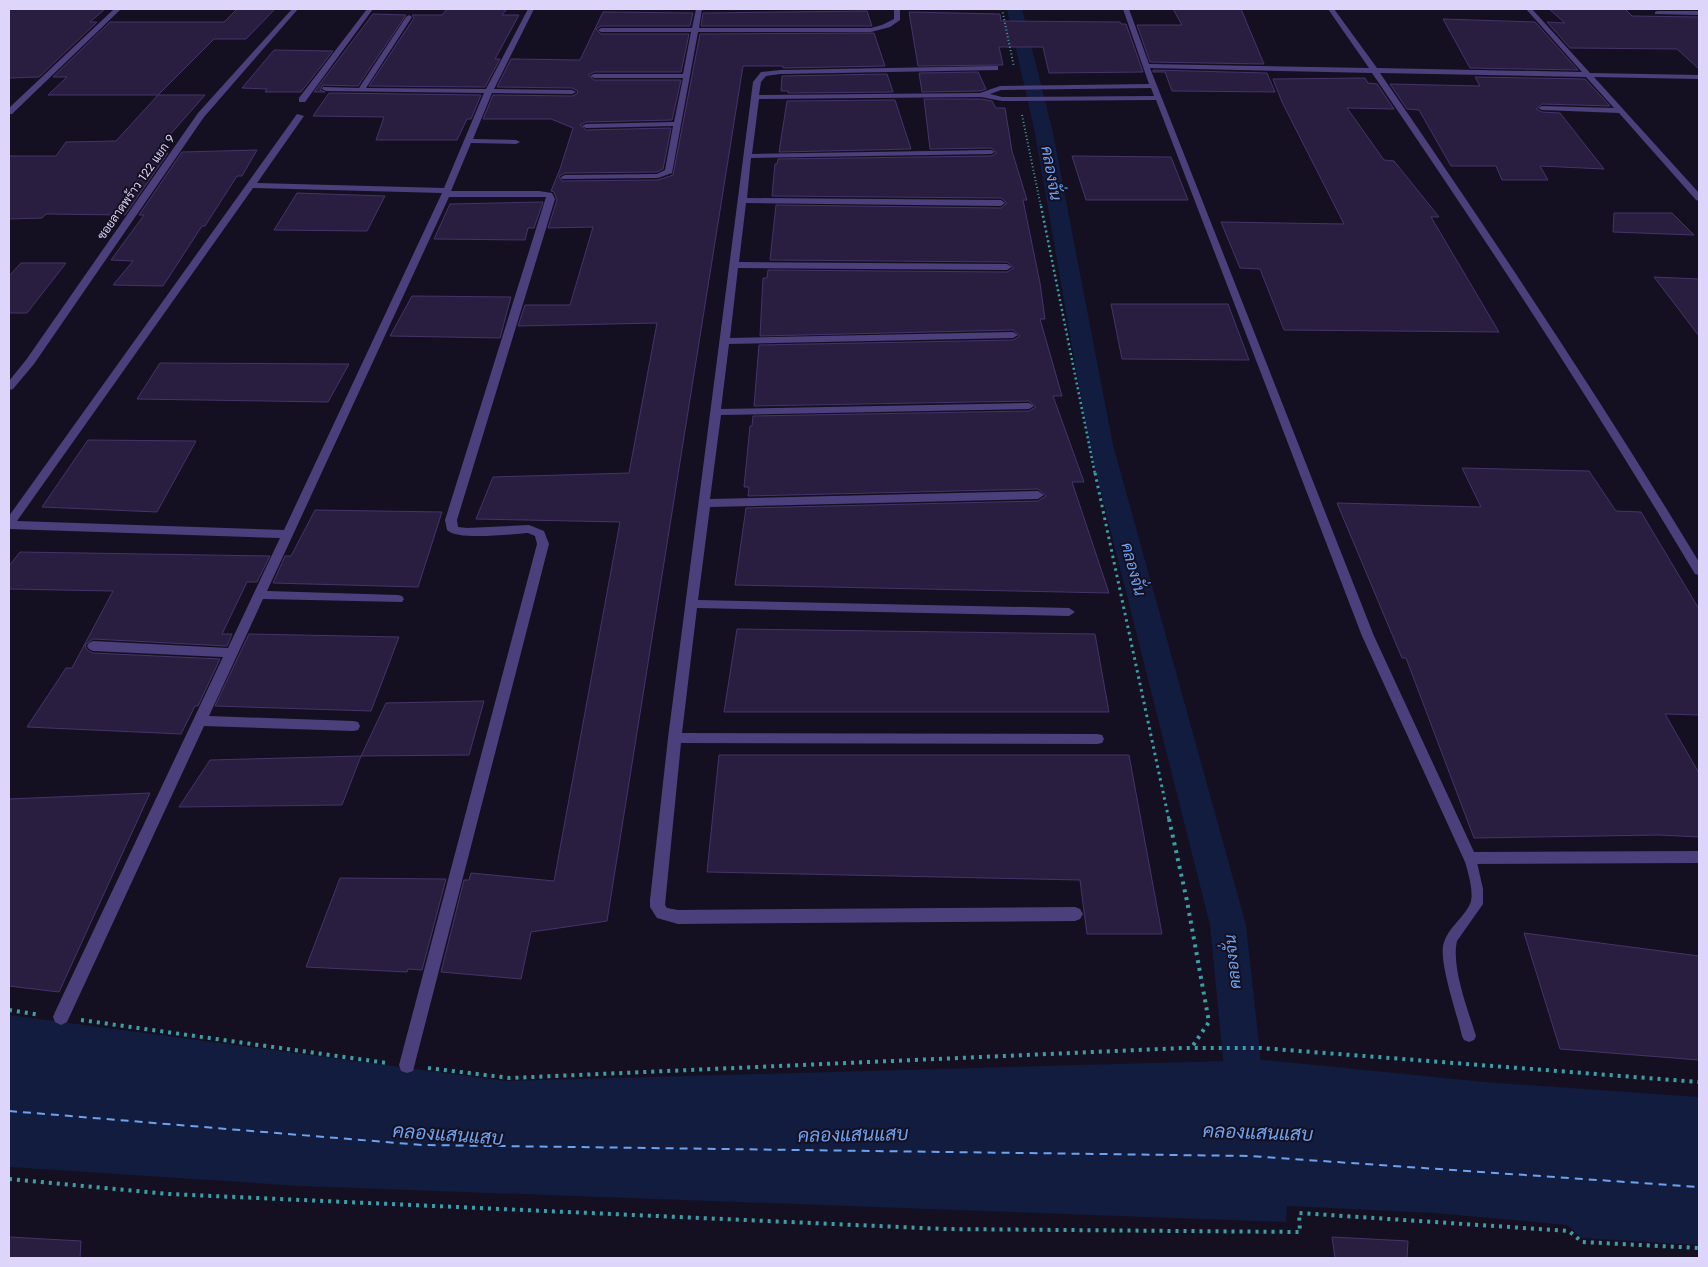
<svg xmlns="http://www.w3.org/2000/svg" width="1708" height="1267" font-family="Jost,Sarabun,sans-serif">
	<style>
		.water { fill: #111c3f }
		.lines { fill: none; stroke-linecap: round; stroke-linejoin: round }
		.canal { fill: #111c3f; fill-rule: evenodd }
		.ferry { stroke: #6ea2ef; stroke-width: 2; stroke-dasharray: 8 6; stroke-linecap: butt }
		.building { fill: #2a1e40; stroke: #453369 }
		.path-far3 { stroke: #3c9fa7; stroke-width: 2; stroke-dasharray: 1 2.5; stroke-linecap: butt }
		.path-far2 { stroke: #3c9fa7; stroke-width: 2.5; stroke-dasharray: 2 3; stroke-linecap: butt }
		.path-far1 { stroke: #3c9fa7; stroke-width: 3; stroke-dasharray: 2.5 4; stroke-linecap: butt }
		.path { stroke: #3c9fa7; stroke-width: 4; stroke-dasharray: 3 5; stroke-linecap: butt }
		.service { fill: #4b407b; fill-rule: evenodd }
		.minor { fill: #4b407b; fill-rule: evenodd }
		.labels { text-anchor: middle; stroke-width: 4; stroke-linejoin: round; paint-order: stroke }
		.far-street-label { font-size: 12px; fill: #ded5fa; stroke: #151021 }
		.water-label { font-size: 16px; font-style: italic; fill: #6ea2ef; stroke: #151021 }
		.near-water-label { font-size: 19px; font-style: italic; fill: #6ea2ef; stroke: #151021 }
	</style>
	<rect width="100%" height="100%" fill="#151021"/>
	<!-- water -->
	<path class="water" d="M9,1015L505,1081L1264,1060L1484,1082L1699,1097V1245L1582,1238L1567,1225L1434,1213L1287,1206L1286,1222L301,1186L9,1167Z"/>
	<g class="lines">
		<!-- canal -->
		<path class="canal" d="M1007,9H1022L1053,133L1113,445L1246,925L1265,1100L1260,1114L1246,1119L1232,1114L1227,1100L1210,925L1089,445L1035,133Z"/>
		<!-- ferry -->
		<path class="ferry" d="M9,1111L422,1145L1249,1156L1699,1187"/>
	</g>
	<!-- building -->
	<path class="building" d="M9,9H105L90,22H97L39,77L9,78Z
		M237,9H275L246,39H214L158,95H205L154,153H168L125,215L46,214L42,218L9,219V156H56L66,142L116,141L158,95H48L67,77H53L110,22H224Z
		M447,9H507L502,15H519L495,59H500L485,87L369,86L414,18L412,15H442Z
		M1173,9H1241L1264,64L1150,62L1137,25H1182Z
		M1549,9H1625L1632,16L1699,17V69L1677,49L1570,48L1547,22L1565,23Z
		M867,11L872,26H701L703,13Z
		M603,12L693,13L690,26H601L596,29L601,34H689L681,72H594L588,75L594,80H681L672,120L586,122L580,125L586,130L671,128L663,169L657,172L565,173L559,176L562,181L658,180L673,175L700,34L874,33L885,66L783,68V66H743L607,921L531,932L521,979L441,972L464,880H469L471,873L554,881L620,522L476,519L493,477L629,473L657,323L518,326L525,305H570L593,227L548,228L557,200L554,192L551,191L560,169L573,128L551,119H483L493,95L572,96L577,94L578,91L572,88L497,87L511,59L580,60Z
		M909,12L1000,14L1001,21L1120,22L1121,24H1126L1143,72L1049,73L1043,47H999L1003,65L918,66Z
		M373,14L406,15L358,86L323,85L320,90L325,92H314Z
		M1443,19L1535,22L1578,70L1470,68Z
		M274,50L333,51L301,92H265L267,89L242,88Z
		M1153,70L1267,73L1275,92L1172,91L1165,72H1153Z
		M978,72L986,89L980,91L922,92L919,73Z
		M887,74L893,92L788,93V91H781L782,76Z
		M1475,77L1585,79L1610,106L1542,104L1536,109L1542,112L1560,113L1604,169L1540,166L1548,180H1502L1496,166H1451L1419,110L1407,109L1390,84L1480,86Z
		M1365,78L1368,83L1377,84L1394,109L1347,108L1384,160L1394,161L1439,217H1431L1499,332L1284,330L1260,269L1240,268L1221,222L1344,224L1282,102L1273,79Z
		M329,93L481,95L471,119H467L457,140H376L384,117L313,116Z
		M924,99H981L992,101L996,108H1005L1012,151L1027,200H1023L1040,283L1045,319H1040L1062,396H1053L1084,482H1072L1109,593L735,585L746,508L1038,501L1046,496L1038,489L748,496L749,487H744L750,426H752L753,416L1029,411L1036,407L1029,401L754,406L759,345L1013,340L1020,336L1013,330L760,336L763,278H767L768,270L1007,272L1014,268L1007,262L770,260L776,205L1001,208L1006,204V202L1001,198L772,196L775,164H777L778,159L991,156L997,153L991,148L930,149Z
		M895,100L911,149L779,152L787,101Z
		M257,150L242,176H237L205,226H202L163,286L113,285L133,261L111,260L144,215H139L182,152Z
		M1072,156L1171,157L1188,200H1086Z
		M297,193L385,196L367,231L274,230Z
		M543,202L534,228H528L525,240L434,239L450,204Z
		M1614,213H1672L1694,235L1613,232Z
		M21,263H66L27,313H9V276Z
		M1654,277L1699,279V336Z
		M412,296L511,297L500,338L390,336Z
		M1111,304H1228L1249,360L1122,359Z
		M160,363L349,364L328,402L137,399Z
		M88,440L196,441L157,512L42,507Z
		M1462,468L1589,471L1616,511L1641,512L1699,609V715L1665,714L1699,773V837L1659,835L1474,838L1406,658H1402L1337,503L1481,507Z
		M315,510L442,512L418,587L273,583L285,556H291Z
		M20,552L270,556L257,582H247L222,634H232L227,646L93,639L85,645L87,650L93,653L220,659L198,706H195L181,734L27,727L66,668H72L113,591L9,589V566Z
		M737,629L1095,634L1109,712H724Z
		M249,634L399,637L371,711L215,706Z
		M484,701L469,755L361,756L386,703Z
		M719,755H1129L1162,934H1087L1080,880L707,872Z
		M361,756L342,805L179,807L210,760Z
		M150,793L59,992L9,986V799Z
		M340,878L446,879L422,970L408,969L407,972L306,967Z
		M1524,933L1699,956V1060L1560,1049Z
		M9,1237L81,1241L80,1258H9Z
		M1332,1237L1408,1241L1407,1258H1335Z"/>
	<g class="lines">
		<!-- path-far3 -->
		<path class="path-far3" d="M1002,9L1014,67
			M1022,115L1041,207"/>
		<!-- path-far2 -->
		<path class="path-far2" d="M1041,206L1095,474"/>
		<!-- path-far1 -->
		<path class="path-far1" d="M1095,473L1169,820"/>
		<!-- path -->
		<path class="path" d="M1169,819L1187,901L1209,1022L1192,1047
			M9,1010L40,1015
			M81,1020L387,1063
			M428,1068L510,1078L1183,1048H1261L1699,1082
			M9,1179L169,1194L944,1229L1300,1232L1299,1213L1569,1231L1582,1242L1699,1248"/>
		<!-- service -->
		<path class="service" d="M1657,11H1699V15L1655,14V12Z
			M1470,853L1474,854L1476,858L1483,889V904L1457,941C1451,967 1468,1010 1476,1036L1474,1040L1469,1042L1464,1040L1462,1036C1457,1014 1440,966 1443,946C1447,928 1463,919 1470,904C1475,893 1467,869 1464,858L1466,854Z"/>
		<!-- minor -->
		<path class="minor" d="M114,9H121L12,114H9V108Z
			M292,9H298L204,117L34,364L13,389L9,390V381L26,360L198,113Z
			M367,9H373L305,102H299V98Z
			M528,9H534L494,89L572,90L576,92L572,94L492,93L473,139L516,140L520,142L516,144L471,143L451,191H539L552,193L555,199L457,520L458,527L467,528L529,525L544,531L549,544L413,1071L407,1073L401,1071L399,1065L537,544L535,536L528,533C512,534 457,541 447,530L445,520L546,197H449L267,591L398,595L402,596L404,599L402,602L263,599L209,716L353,721L358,722L360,726L358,730L353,731L204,726L67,1022L61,1025L55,1022L53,1017L55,1012L223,657L93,651L89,649L87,646L89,643L93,641L228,648L280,538L9,529V516L297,114L304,116L257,183L444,188L484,93L326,91L322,89L323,87L359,88L406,17L409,15L412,17L366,88L486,89ZM253,188L442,193L284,530L17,521Z
			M696,9H702L699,28H871L882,25L894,19V9H900V20L890,27L871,32H698L672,173L658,178L562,179L561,177L565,175L657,174L665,170L673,126L586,128L582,126L586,124L674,122L683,78H594L590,76L594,74H683L691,32H601L598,30L601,28H692Z
			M1123,9H1129L1149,64L1369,68L1328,9H1334L1377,68L1582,72L1526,9H1532L1590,73L1699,75V79L1594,77L1699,193V201L1696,200L1619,113L1542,110L1538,108L1542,106L1614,108L1586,77L1380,73C1490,233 1598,395 1699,562V575L1695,574C1593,403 1484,237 1372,73L1150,68L1374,636L1474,852L1699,851V863L1470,864L1465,862L1362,636L1156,100L1002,101L981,97L759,99L752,154L991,150L995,152L991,154L751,158L747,198L1001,200L1005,203L1001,206L746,203L739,262L1007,264L1012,267L1007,270L738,268L730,338L1013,332L1018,335L1013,338L729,344L721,409L1029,403L1034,406L1029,409L721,415L710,499L1038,491L1044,495L1038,499L710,507L698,600L1069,608L1075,612L1069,616L697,608L682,733L1097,734L1102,735L1104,739L1102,743L1097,744L681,743L665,905L667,908L678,910L1075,907L1080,909L1083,914L1080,919L1075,921L678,924L657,918L650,907V900L668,738L753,82L761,72L780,70L995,66H998V70L780,74L766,76L761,82L759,95L980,93L1000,86L1149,84ZM1151,88L1154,96L1002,97L990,94L1001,90Z"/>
	</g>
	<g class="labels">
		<!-- far-street labels -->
		<g class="far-street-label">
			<text transform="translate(136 187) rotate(-55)" y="4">ซอยลาดพร้าว 122 แยก 9</text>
		</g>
		<!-- water labels -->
		<g class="water-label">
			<text transform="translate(1052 173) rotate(80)" y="6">คลองจั่น</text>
			<text transform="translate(1134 569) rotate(75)" y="6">คลองจั่น</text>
			<text transform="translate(1232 962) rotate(-96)" y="6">คลองจั่น</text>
		</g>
		<!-- near-water labels -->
		<g class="near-water-label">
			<text transform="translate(1258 1132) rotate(2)" y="7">คลองแสนแสบ</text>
			<text transform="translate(448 1134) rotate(4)" y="7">คลองแสนแสบ</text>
			<text transform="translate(853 1134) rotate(-1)" y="7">คลองแสนแสบ</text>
		</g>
	</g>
	<!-- border -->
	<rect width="1708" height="1267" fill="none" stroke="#ded5fa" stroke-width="20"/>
</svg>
